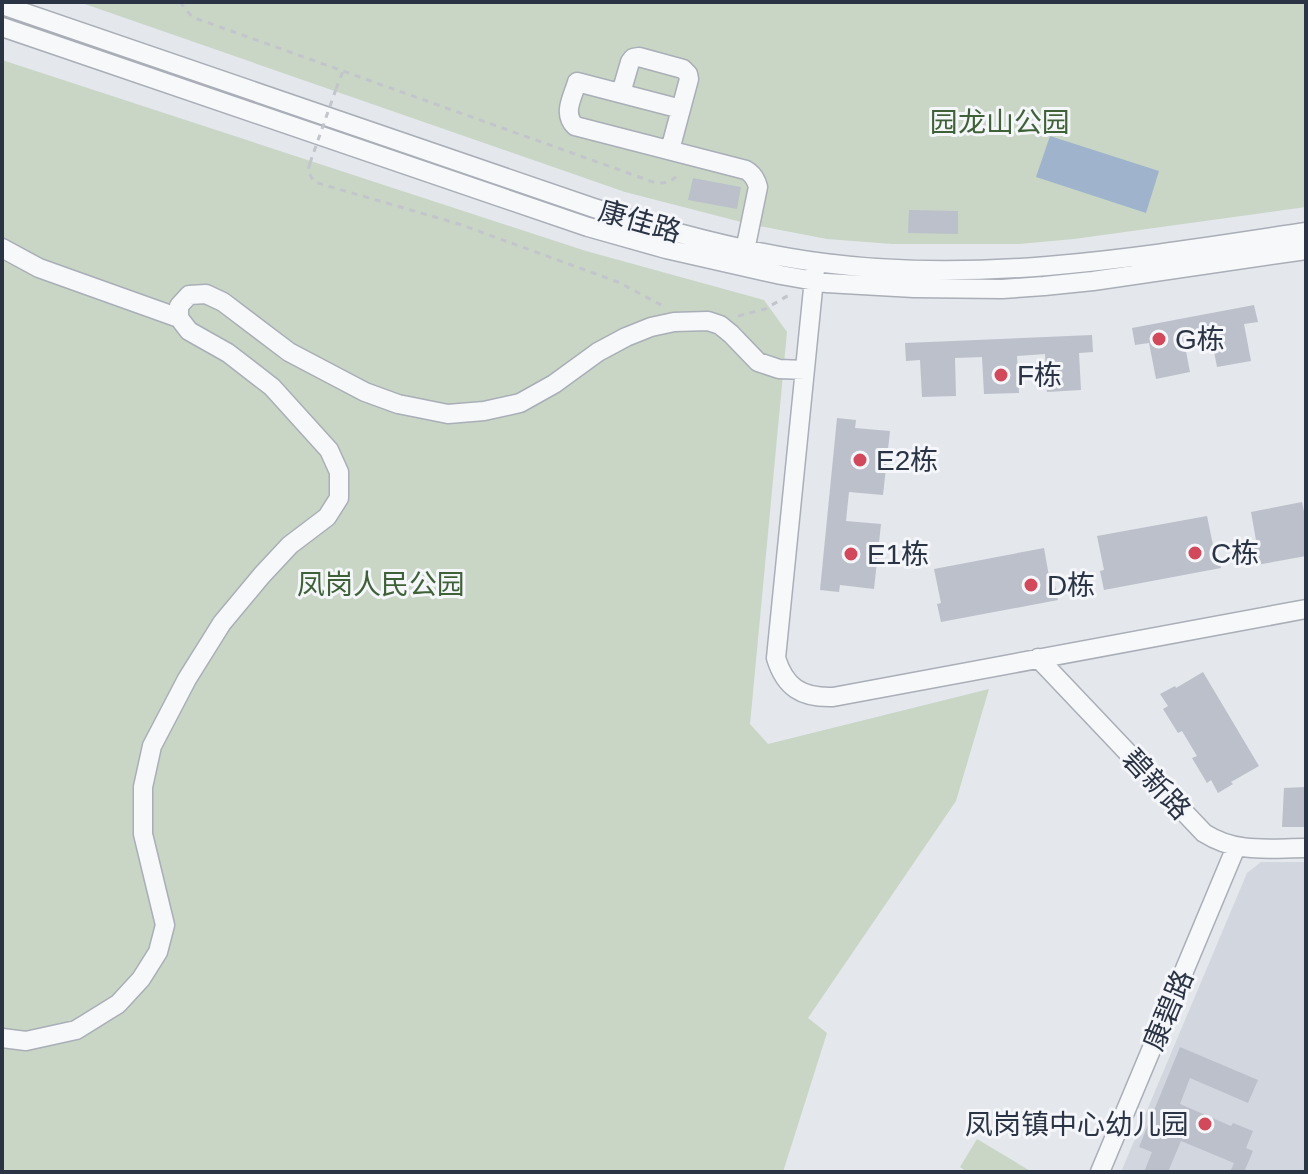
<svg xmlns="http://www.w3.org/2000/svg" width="1308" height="1174" font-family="Arial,'Noto Sans SC',sans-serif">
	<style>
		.built { fill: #d2d6de }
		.green { fill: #c9d6c5 }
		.water { fill: #9fb4cc }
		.building { fill: #bbc0ca }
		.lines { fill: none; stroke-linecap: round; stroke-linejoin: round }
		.minor-casing { stroke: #a9aeb7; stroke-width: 21 }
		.path { stroke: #c2c5cb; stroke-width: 3; stroke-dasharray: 6 6; stroke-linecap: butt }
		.minor { stroke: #f7f8fa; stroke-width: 18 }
		.path-bridge { stroke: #c2c5cb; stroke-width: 3; stroke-dasharray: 6 6; stroke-linecap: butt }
		.poi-dot { fill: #d1495b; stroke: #f4f6f9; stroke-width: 3 }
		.labels { text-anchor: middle; stroke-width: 6; stroke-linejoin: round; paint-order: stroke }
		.park-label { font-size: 28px; fill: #3f6138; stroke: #f4f6f9 }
		.street-label { font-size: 28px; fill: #2b3445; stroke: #f4f6f9 }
		.poi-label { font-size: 28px; fill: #2b3445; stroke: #f4f6f9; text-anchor: start }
	</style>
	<rect width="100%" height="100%" fill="#e4e7ec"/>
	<!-- built -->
	<path class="built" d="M1261,862H1306V1172H1121L1247,873Z"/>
	<!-- green -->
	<path class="green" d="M79,2H1306V207L1074,239L1019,244H892L827,239L749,224L625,192Z
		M2,60L586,251L764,300L787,332L750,724L768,744L989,689L956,801L808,1018L827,1033L783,1172H2Z
		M977,1139L1032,1172H967L960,1167Z"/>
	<!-- water -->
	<path class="water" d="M1050,136L1159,171L1146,213L1036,177Z"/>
	<!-- building -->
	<path class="building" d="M693,178L741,187L737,209L688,200Z
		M909,210L958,211V234L908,233Z
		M1254,305L1258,322L1244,324L1251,361L1217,367L1210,331L1183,336L1190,372L1156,379L1149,343L1135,345L1132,328Z
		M1092,335L1093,352L1079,353L1081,390L1047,392L1045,354L1017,356L1019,393L984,394L982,357L955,358L956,396L922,397L920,360L906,361L905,343Z
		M837,418L856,420L855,428L890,431L883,495L849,492L846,521L881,524L874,589L840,585L839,592L820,590Z
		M1302,502L1306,521V556L1257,565L1254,546H1257L1251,512Z
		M1207,516L1214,550L1217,549L1221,568L1104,590L1100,571L1104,570L1097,536Z
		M1044,548L1050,582L1054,581L1058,600L941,622L937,604L941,603L934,569Z
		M1203,672L1259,766L1231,782L1233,784L1218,793L1211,780L1207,783L1192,758L1197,756L1182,731L1178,733L1163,709L1168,706L1160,694L1175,686L1176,688Z
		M1306,787V827H1282L1284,788Z
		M1180,1047L1258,1080L1248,1103L1190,1078L1180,1104L1231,1126L1233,1123L1253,1131L1246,1148L1253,1151L1244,1172H1230L1234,1163L1181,1141L1168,1172H1144L1152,1152L1139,1147Z"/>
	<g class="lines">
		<defs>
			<path id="minor" d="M2,5L594,208C669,232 746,253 824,263C986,284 1146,256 1306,232
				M2,27L588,227L666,249L781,275L826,283L914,288L1002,289L1044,286L1093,281L1306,250
				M621,93L630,62L633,58L639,57L683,69L688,74L689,79L670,150
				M681,109L577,82C573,97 562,113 575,126L746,170C753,174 756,179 758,187L743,260
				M2,248L39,268L179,318L189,331L228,353L272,387L329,450L339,472V498L327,517L290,545L262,575L222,623L187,679L152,746L143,787V834L165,925L158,952L141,979L118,1004L76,1030L26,1041L2,1038
				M815,269L776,658C785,687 801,698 833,697L1306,609
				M179,318V306L189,295L206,294L223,302L289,352L365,392L398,404L448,414L484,411L520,403L554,384L598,352L626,337L651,327L674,322L708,321L720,325L731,334L758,362L779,369L805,370
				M1038,658L1204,833C1237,854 1269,848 1306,848
				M1100,1172L1236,847"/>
		</defs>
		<!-- minor casing -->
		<use href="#minor" class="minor-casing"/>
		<!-- path -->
		<path class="path" d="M180,2L192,17L656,183C666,183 671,183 677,175
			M336,89L343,71
			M310,163L308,171L314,182L459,224L618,282L663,306
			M738,316L765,309L789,295"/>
		<!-- minor -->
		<use href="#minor" class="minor"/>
		<!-- path-bridge -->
		<path class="path-bridge" d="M310,163L336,89"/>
	</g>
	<!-- markers -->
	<g class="poi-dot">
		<circle cx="1159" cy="339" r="8"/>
		<circle cx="1001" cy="375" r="8"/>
		<circle cx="860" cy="460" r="8"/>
		<circle cx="1195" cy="553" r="8"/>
		<circle cx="851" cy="554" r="8"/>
		<circle cx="1031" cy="585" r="8"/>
		<circle cx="1205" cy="1124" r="8"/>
	</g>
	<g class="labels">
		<!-- park labels -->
		<g class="park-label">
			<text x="1000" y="132">园龙山公园</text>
			<text x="381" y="594">凤岗人民公园</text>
		</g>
		<!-- street labels -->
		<g class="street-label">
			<text transform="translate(640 221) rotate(16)" y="10">康佳路</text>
			<text transform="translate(1157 784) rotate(47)" y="10">碧新路</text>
			<text transform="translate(1168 1010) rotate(-67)" y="10">康碧路</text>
		</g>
		<!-- poi labels -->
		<g class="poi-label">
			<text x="1175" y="349">G栋</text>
			<text x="1017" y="385">F栋</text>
			<text x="876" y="470">E2栋</text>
			<text x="1211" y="563">C栋</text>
			<text x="867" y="564">E1栋</text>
			<text x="1047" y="595">D栋</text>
			<text x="1189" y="1134" text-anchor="end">凤岗镇中心幼儿园</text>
		</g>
	</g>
	<!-- border -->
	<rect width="1308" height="1174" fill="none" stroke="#2b3445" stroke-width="8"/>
</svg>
